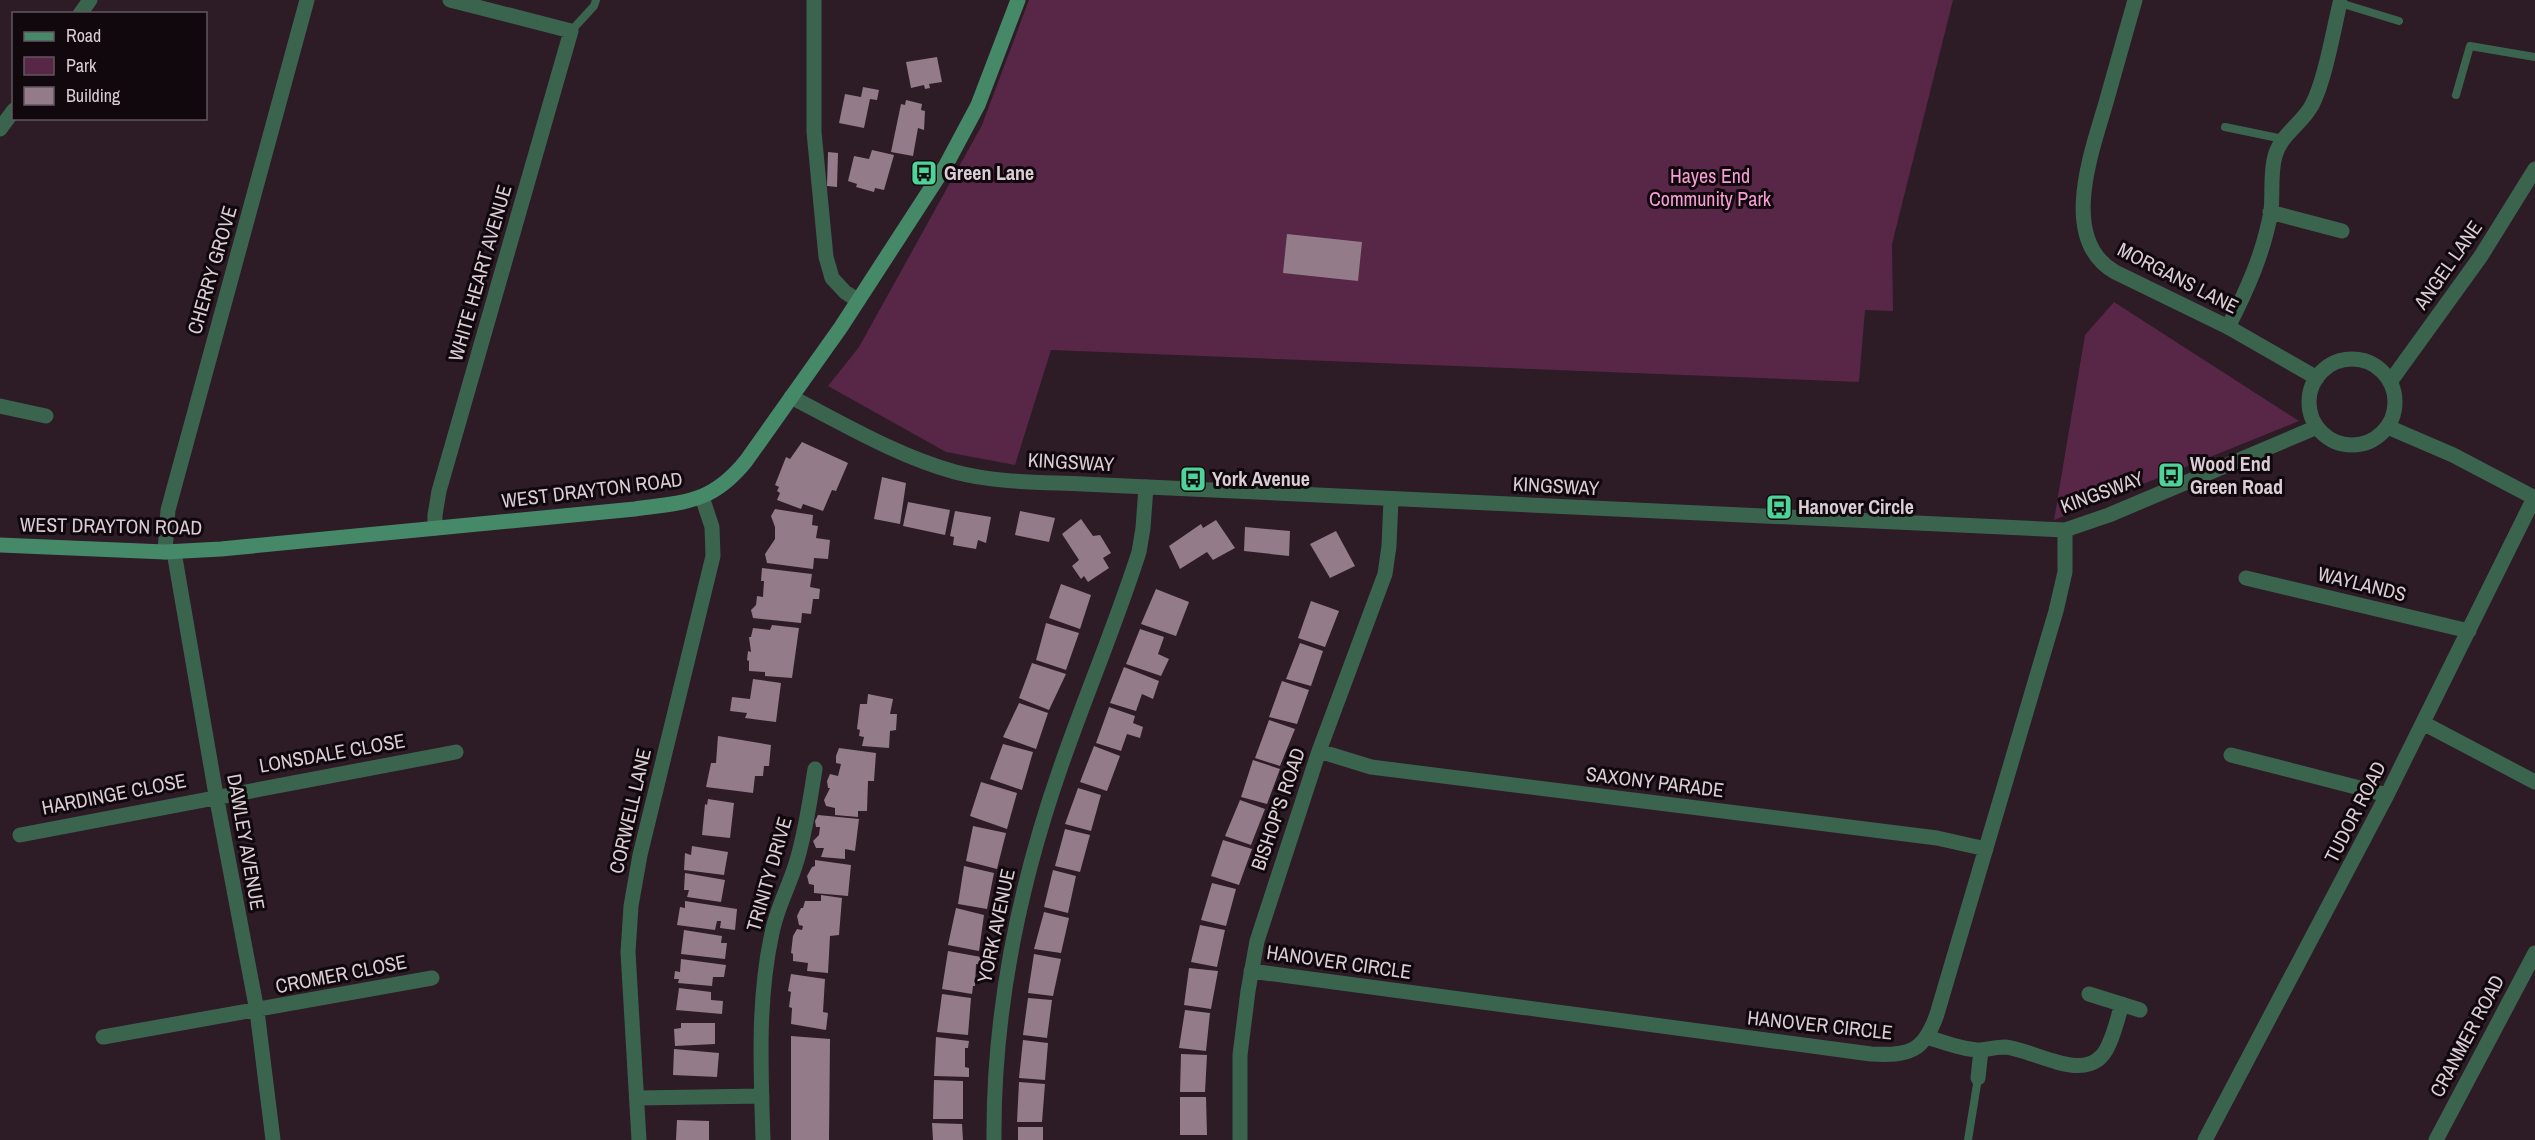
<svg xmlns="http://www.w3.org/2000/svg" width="2535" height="1140" font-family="'Archivo Narrow',sans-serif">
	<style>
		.green { fill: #582647 }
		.building { fill: #937b89 }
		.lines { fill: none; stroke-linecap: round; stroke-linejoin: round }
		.service { stroke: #3b644f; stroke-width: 8 }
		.minor { stroke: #3b644f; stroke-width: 15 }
		.tertiary { stroke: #3b644f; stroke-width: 15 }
		.secondary { stroke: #458969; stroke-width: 15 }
		.labels { text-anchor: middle; stroke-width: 6; stroke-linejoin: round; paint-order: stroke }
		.poi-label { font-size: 20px; font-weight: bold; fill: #dacdd4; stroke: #10080d; text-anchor: start }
		.park-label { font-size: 20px; fill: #f79ed5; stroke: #10080d }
		.street-label { font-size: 20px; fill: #dacdd4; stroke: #10080d }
	</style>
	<rect width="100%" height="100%" fill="#2d1b26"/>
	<!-- green -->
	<path class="green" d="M1029,0H1953L1892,244L1893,311L1865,310L1859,382L1051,350L1015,465L946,452L828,386L859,347L982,125Z
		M2114,302L2299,421L2054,520L2085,335Z"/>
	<!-- building -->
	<path class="building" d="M937,57L942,82L929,84L930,88L925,89L924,85L911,88L906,62Z
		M863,87L879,90L877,100L870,99L864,128L839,123L845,94L861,97Z
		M906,100L922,104L921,110L925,111L924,130L918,128L913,156L891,152L901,104L905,105Z
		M872,150L894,155L884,190L875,188L874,192L856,187L857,184L848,181L854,156L869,159Z
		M828,152L838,153L837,187L827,186Z
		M1287,234L1362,242L1358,281L1283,273Z
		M802,442L848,463L836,491L832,490L823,511L803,504L801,509L777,500L780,493L777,491L779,487L775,485L786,457L790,459Z
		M882,477L906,483L900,524L874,519Z
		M908,502L950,510L945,535L903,526Z
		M775,509L813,515L812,525L818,526L816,538L830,540L828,559L814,558L813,569L767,563L765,554L775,539V527L771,516Z
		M955,511L991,517L986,543L978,540L976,549L953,545L954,537L950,536Z
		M1020,511L1055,518L1049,542L1015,535Z
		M1081,519L1093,536L1100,535L1111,553L1103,558L1109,568L1088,582L1084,576L1081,579L1072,566L1079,560L1062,534Z
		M1216,520L1235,548L1213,560L1207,552L1180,569L1169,546L1201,524L1203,528Z
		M1245,527L1290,531L1289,556L1244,551Z
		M1336,531L1355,566L1330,578L1310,544Z
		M762,568L812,574L810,587L820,589L819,599H813L811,614L802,613L801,623L753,618L751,610L756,605L757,596L763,597L764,581H761Z
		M1061,584L1091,595L1080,629L1049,618Z
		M1156,589L1189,602L1176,636L1141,624Z
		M1311,601L1339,611L1325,647L1298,638Z
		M1046,623L1079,633L1066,670L1036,660Z
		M772,625L799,628L792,678L765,676V672L749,671V661L747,660L748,651L751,652L749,637H751L753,628L770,630Z
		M1140,629L1164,637L1158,654L1169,659L1161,676L1126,664Z
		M1300,643L1323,651L1311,686L1286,679Z
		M1032,663L1066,674L1049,710L1019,698Z
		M1124,667L1159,681L1153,699L1142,694L1136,711L1110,703Z
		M753,679L781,683L776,722L745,718L747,713L730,711L732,697L750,699Z
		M1282,681L1309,690L1297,724L1269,717Z
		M868,694L893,699L890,714H897L896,730L890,731L889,748L862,746L864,737L859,736L860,730L857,729L860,704H867Z
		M1019,703L1048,713L1036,749L1003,737Z
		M1109,707L1135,716L1133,723L1143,727L1140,738L1127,734L1121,751L1096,743Z
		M1269,720L1295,729L1280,766L1255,758Z
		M718,736L771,745L769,766H764L763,776H755L753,793L706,787L711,763H716Z
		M1003,744L1033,752L1022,790L990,779Z
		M1094,746L1120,756L1107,791L1080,782Z
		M839,748L876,753L874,781H868L867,811H858V817L835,815V808L826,806L824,800L830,788H828L827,781L830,774L838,776L841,764L836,763V756Z
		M1253,760L1280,769L1267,804L1241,797Z
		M981,782L1017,793L1007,829L970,816Z
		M1078,788L1101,795L1091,831L1065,824Z
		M708,799L734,803L730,838L702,835L705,804L707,805Z
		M1240,800L1265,809L1251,845L1225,836Z
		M818,815L859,819L855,851L845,849V859L821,857L824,848H816L813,841L819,835L820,827H816L815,821Z
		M973,826L1006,833L997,869L966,861Z
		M1065,829L1090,835L1080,872L1055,866Z
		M1223,840L1252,849L1239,885L1211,876Z
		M692,846L728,852L724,875L684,870L685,853L691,855Z
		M815,860L851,865L848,896L814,893V885L809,884L807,876L812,867L815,866Z
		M964,866L994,873L987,909L958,904Z
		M1053,870L1076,876L1068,913L1044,907Z
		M685,873L725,880L721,902L687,897L689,890H684Z
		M1212,883L1236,889L1226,926L1201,920Z
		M821,895L842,898L839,935L830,936L828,973L807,971L808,963L793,961V954L791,953L793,936L797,929L802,930L803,926L799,925L797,916L801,908H803L805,901H821Z
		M685,901L737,909L735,930L720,928L721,921H717L715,930L677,925L680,907L685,908Z
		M956,908L984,915L979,951L948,945Z
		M1044,912L1069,918L1061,953L1034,949Z
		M1200,925L1225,930L1217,967L1191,962Z
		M684,930L722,936L721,943H727L725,959L681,954Z
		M948,951L981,957L982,965L976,964L975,986H973L972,994L942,989Z
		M1034,954L1061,959L1053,996L1028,993Z
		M681,959L726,965L724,977H713L712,986L678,983L679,979H674L675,971L680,972Z
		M1189,968L1218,971L1211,1009L1184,1005Z
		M791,974L825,979L823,1012L828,1013L826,1030L791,1024L792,1008L789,1007L791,992L788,991Z
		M679,988L711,992V1000L723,1001L722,1014L676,1010Z
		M942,994L971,998L968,1035L937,1032Z
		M1028,998L1052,1000L1047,1038L1023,1035Z
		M1185,1010L1210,1013L1206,1051L1179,1048Z
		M681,1023H715V1044L675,1046L674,1029L681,1028Z
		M791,1036L830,1039L829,1140H791Z
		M936,1037L969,1041L968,1048H965V1067L969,1068V1077L934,1076Z
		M1023,1040L1048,1043L1045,1080L1019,1078Z
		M674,1049L719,1053L717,1077L673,1075Z
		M1181,1054L1207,1055L1205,1092H1180Z
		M934,1080L963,1081V1119H933Z
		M1019,1082L1045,1084L1042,1122H1017Z
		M1180,1097H1206L1207,1135H1180Z
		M677,1120L709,1121V1140H676Z
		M932,1123L962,1124L963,1140H933Z
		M1018,1127H1043V1140H1018Z"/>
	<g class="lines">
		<!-- service -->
		<path class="service" d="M2340,3L2399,21
			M571,31L594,6L596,0
			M2456,95L2470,46L2535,57
			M2225,127L2283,139
			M1968,1140L1978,1078"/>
		<!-- minor -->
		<path class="minor" d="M814,0V132L826,257L832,278L845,292L857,300
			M80,14L90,0
			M0,129L14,110
			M2270,212L2342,231
			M2228,327C2247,290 2264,252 2271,211C2273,193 2270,174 2275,156C2281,134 2302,124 2312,105C2325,80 2333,32 2340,3
			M0,406L46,416
			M435,528V515L439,491L571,31L450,0
			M165,552L168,510L307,0
			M174,552L216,795L257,1011L273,1140
			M2246,578L2469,631
			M2423,723L2535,782
			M1319,751L1371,767L1937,838L1986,849
			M2231,755L2387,795
			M20,835L456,752
			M1251,971L1871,1054C1909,1056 1924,1052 1937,1014L2056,611L2065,572V530
			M2089,994L2140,1010
			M103,1037L432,978
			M1927,1037C1943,1042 1960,1049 1977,1050C1986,1050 1995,1047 2005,1047C2037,1050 2091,1089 2109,1044C2115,1031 2118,1017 2122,1004
			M1978,1078L1981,1050
			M638,1098L762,1096
			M639,1140L628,952L631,906L640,855L713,556L712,527L702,497
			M763,1140C761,1072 757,1001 772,933C777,907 790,885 797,860C806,830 810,800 815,769
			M994,1140C993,1012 1019,886 1061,766C1086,694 1116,624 1139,552L1143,528L1146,487
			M1240,1140V1055L1248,991L1257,941L1319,751L1385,574L1389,546L1391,499
			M2205,1140L2387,795L2534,498
			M2436,1140L2535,953"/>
		<!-- tertiary -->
		<path class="tertiary" d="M2135,0C2125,35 2115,71 2105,106C2091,154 2059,240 2115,272L2228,327L2317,378
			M2309 402a43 43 0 1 1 86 0a43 43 0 1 1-86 0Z
			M2390,382L2481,256L2535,169
			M791,397C844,424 897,456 955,472C996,483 1041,482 1083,484L2065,530L2109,515L2317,427
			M2388,427L2453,455L2535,498"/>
		<!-- secondary -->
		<path class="secondary" d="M0,545L165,552L221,549L635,509C686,502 712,503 746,461L841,327L946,165L978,105L1018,0"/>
	</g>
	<!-- icons -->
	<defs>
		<symbol id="bus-square" viewBox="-11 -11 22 22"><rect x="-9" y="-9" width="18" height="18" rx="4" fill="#4ed399" stroke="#10080d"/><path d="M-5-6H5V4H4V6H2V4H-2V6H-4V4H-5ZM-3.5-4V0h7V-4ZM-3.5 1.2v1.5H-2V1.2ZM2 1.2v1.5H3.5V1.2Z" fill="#111"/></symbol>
	</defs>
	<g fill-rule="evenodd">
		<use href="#bus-square" x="909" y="158" width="30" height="30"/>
		<use href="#bus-square" x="2156" y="460" width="30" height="30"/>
		<use href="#bus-square" x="1178" y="464" width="30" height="30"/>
		<use href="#bus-square" x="1764" y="492" width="30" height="30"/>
	</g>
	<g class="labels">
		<!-- poi labels -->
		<g class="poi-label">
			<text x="944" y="180">Green Lane</text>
			<text x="2190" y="471">Wood End<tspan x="2190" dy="23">Green Road</tspan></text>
			<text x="1212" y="486">York Avenue</text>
			<text x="1798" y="514">Hanover Circle</text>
		</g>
		<!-- park labels -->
		<g class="park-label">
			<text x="1710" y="183">Hayes End<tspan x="1710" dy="23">Community Park</tspan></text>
		</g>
		<!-- street labels -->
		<g class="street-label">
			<text transform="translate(2448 265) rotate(-55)" y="7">ANGEL LANE</text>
			<text transform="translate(212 270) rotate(-74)" y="7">CHERRY GROVE</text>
			<text transform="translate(480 273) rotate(-74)" y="7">WHITE HEART AVENUE</text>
			<text transform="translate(2178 278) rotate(27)" y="7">MORGANS LANE</text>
			<text transform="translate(1071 462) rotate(3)" y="7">KINGSWAY</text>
			<text transform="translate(1556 486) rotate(3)" y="7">KINGSWAY</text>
			<text transform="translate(592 490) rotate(-7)" y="7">WEST DRAYTON ROAD</text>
			<text transform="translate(2102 492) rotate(-20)" y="7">KINGSWAY</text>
			<text transform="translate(111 526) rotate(1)" y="7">WEST DRAYTON ROAD</text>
			<text transform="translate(2362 584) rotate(14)" y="7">WAYLANDS</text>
			<text transform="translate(332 753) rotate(-10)" y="7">LONSDALE CLOSE</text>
			<text transform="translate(1655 782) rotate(7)" y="7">SAXONY PARADE</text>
			<text transform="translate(114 794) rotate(-11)" y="7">HARDINGE CLOSE</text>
			<text transform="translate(1278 809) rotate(-71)" y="7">BISHOP'S ROAD</text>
			<text transform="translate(630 811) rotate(-77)" y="7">CORWELL LANE</text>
			<text transform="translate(2355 812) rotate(-63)" y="7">TUDOR ROAD</text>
			<text transform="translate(246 842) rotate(80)" y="7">DAWLEY AVENUE</text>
			<text transform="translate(769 874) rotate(-74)" y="7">TRINITY DRIVE</text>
			<text transform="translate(996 926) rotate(-78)" y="7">YORK AVENUE</text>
			<text transform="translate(1339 962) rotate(8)" y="7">HANOVER CIRCLE</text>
			<text transform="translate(341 974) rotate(-11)" y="7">CROMER CLOSE</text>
			<text transform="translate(1820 1025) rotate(6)" y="7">HANOVER CIRCLE</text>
			<text transform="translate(2467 1036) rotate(-62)" y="7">CRANMER ROAD</text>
		</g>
	</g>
	<!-- legend -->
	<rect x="12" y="12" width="195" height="108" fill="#10080d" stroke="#61575d" stroke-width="1.5"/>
	<rect x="24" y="32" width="30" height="9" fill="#458969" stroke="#61575d" stroke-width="1.5"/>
	<text x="66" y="42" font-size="18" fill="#dacdd4">Road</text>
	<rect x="24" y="57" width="30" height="18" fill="#582647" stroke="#61575d" stroke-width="1.5"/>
	<text x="66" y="72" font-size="18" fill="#dacdd4">Park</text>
	<rect x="24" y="87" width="30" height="18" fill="#937b89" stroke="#61575d" stroke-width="1.5"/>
	<text x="66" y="102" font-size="18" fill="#dacdd4">Building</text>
</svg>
